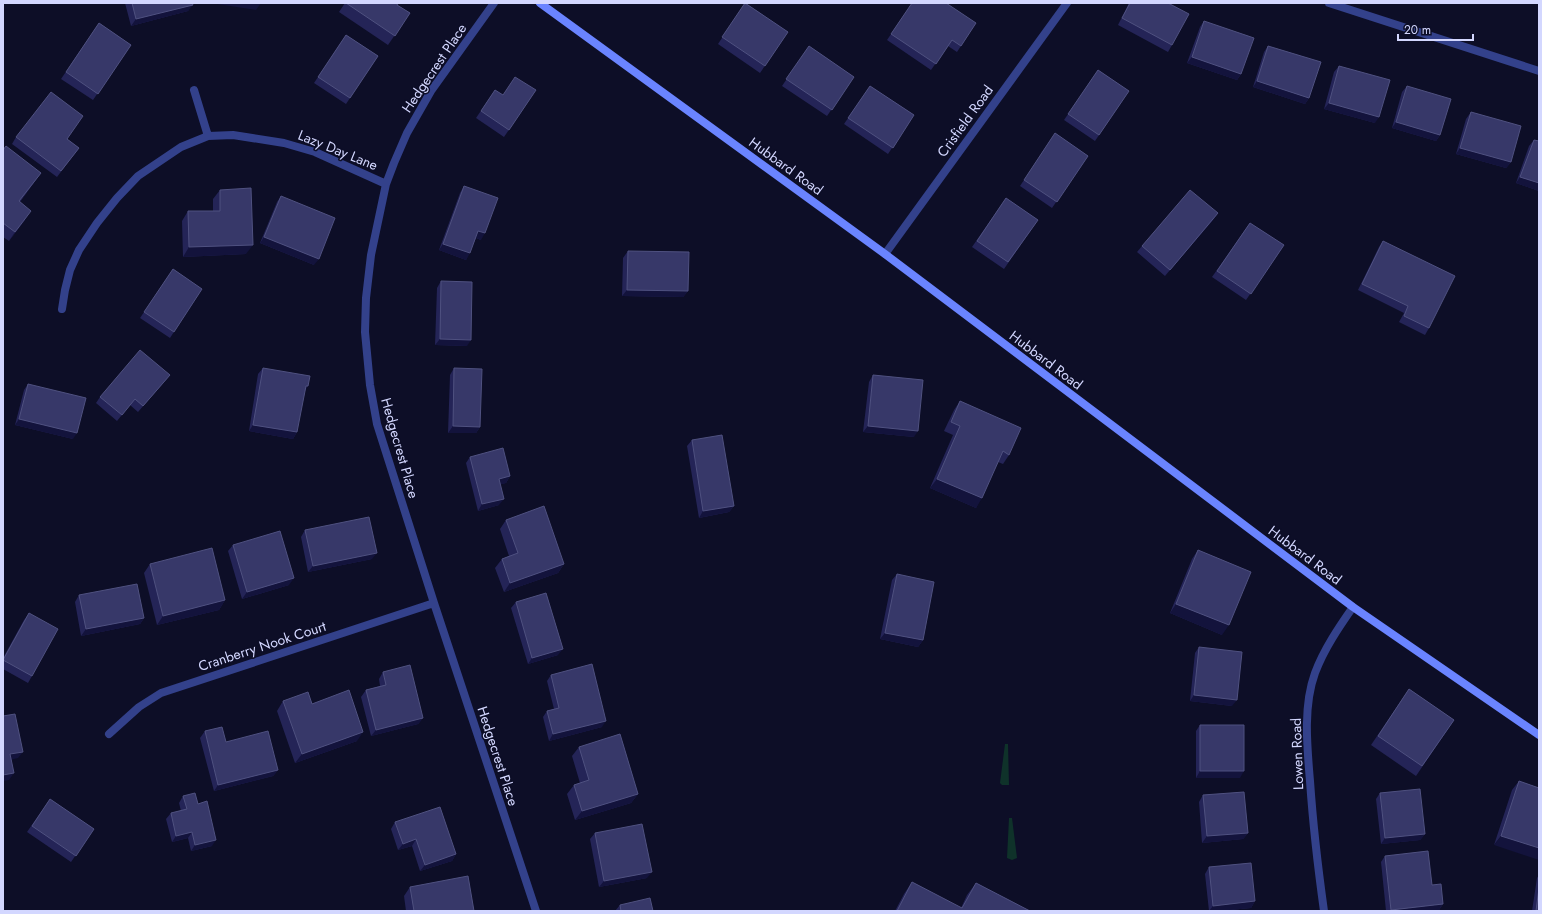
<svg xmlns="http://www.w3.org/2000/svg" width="1542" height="914" font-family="Jost,sans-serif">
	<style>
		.green { fill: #0f322a }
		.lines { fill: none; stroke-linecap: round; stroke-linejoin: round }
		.street { stroke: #33418b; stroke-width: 8 }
		.secondary { stroke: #6a84ff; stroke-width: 8 }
		.wall { fill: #242457 }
		.shaded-wall { fill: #13133c }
		.building { fill: #373869; stroke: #4f5180 }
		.labels { text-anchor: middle; stroke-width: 3; stroke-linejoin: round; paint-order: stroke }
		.street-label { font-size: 14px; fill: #d3d7ff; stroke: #0d0e27 }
	</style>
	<rect width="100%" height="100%" fill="#0d0e27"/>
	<!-- green -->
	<path class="green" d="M1005,744H1008L1009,785H1002L1000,783Z
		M1009,818H1012L1017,858L1012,860L1007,858Z"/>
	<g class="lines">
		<!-- street -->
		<path class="street" d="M494,3L431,91L407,133L394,163L386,184L371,255L366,298L365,332L370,385L377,424L434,603L536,911
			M1329,3L1539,71
			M194,90L208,136
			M885,254L1067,3
			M62,309L65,290L70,270L79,250L97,223L117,198L138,176L181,147L208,136L233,135L284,143L315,152L386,184
			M109,734L139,707L161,693L434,603
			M1324,911C1318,868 1313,825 1310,781C1307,746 1303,706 1315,673C1324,649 1339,627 1353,607"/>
		<!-- secondary -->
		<path class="secondary" d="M540,3L885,254L1353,607L1539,735"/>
	</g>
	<!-- wall -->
	<path class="wall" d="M125,3H192L188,11L131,26Z
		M345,3H398L397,5L410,13L388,45L339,12Z
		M745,3L788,32L760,73L718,44Z
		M912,3L976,23L957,52L948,46L931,70L887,40Z
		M1129,3H1168L1172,45L1168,52L1118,25Z
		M1204,21L1241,74L1237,80L1187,63L1200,27Z
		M99,23L131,45L93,100L61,79Z
		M346,35L378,56L346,104L314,83Z
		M809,46L854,77L827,116L782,86Z
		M1268,46L1309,98L1305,104L1253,87L1264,52Z
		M1339,66L1375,123L1324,109L1334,72Z
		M1098,70L1129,91L1095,141L1064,120Z
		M870,86L914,115L888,154L844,124Z
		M1407,86L1440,135L1436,141L1392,128L1402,92Z
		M495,90L502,95L536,90L504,137L476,118Z
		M1471,112L1511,162L1506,168L1456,154L1466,119Z
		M1055,133L1088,156L1052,208L1020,186Z
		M16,137L67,139L79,148L57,177L12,144Z
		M1534,140L1539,141V191L1516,183L1529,146Z
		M3,150L41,173L20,202L25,220L9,241L3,237Z
		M464,186L481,240L476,238L466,260L439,250L460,193Z
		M220,190L246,254L183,257L182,221L188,211H213V199Z
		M281,196L314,265L260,243L277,202Z
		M1006,198L1038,220L1004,269L972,247Z
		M1218,213L1213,220L1165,276L1137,252L1142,246Z
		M1250,223L1284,245L1246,300L1212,277Z
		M1383,241L1429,328L1425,335L1399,322L1404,313L1358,290L1379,247Z
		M628,251L688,291L683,297L622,296L623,258Z
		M173,269L202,289L170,338L140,318Z
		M441,281L467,346L435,345L437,288Z
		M263,368L297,432L293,439L249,431L258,374Z
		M454,368L480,427L476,433H448L450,375Z
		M170,375L165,381L138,412L130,405L117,421L96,403L100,397Z
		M873,375L914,437L863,432L869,382Z
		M28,384L73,439L15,425L24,390Z
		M960,401L1009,455L1003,464L998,462L976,508L930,488L953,435L944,431L954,410Z
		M692,440L734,506L729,512L699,518L687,446Z
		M470,457L510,476L506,483L500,484L499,505L478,511L466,463Z
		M506,520L564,564L558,573L504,592L495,568L502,559L509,556L500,529Z
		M305,530L372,559L308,572L301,537Z
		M233,545L289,585L242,599L228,551Z
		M1198,550L1222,635L1170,613L1192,559Z
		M150,564L225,600L219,610L157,625L144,573Z
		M897,574L923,640L918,647L880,639L892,580Z
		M79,595L144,618L140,624L81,636L75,602Z
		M516,602L558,655L528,664L511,608Z
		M29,613L32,676L28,683L3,669V658L24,620Z
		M1199,647L1232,706L1190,701L1195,653Z
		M383,672L423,718L418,724L371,736L361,697L366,690L380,686L379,679Z
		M551,675L602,727L549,741L543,717L547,711L554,709L547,681Z
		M1409,689L1454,720L1416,776L1371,745Z
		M283,701L312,704L357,741L295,763L277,711Z
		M1200,725L1240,778H1196V731Z
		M205,731L226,742L278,770L273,776L214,791L200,738Z
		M579,747L638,794L631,803L575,820L567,794L574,785L580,783L572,756Z
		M1519,781L1539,788L1494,845L1512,790Z
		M1380,793L1425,834L1420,840L1381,844L1376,799Z
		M1203,795L1248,833L1243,839L1202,843L1199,802Z
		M183,796L198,804L212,846L191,851L188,838L172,842L166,819L171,813L181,811L179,803Z
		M50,799L94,829L71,862L27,832Z
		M395,822L456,854L452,861L420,871L412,846L398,850L391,829Z
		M595,833L647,878L599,887L590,839Z
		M1385,856L1432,885L1443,904L1439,910L1433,911H1386L1381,862Z
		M1209,867L1255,901L1251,908L1219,911H1209L1205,874Z
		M1539,875V911H1532L1537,878Z
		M912,882L961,908L967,895L976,883L1030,911H895L904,894Z
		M410,887L474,911H406L404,896Z
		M620,905L653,911H615Z"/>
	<!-- shaded-wall -->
	<path class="shaded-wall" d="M211,3H261L256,10Z
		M193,5L188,11L131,26L136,19Z
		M1192,57L1241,74L1237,80L1187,63Z
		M1257,81L1309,98L1305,104L1253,87Z
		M1329,103L1379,117L1375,123L1324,109Z
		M1396,122L1440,135L1436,141L1392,128Z
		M1460,148L1511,162L1506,168L1456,154Z
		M1520,177L1539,183V191L1516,183Z
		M31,211L25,220L9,241L15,232Z
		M1218,213L1213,220L1165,276L1170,270Z
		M478,231L485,233L481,240L474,237Z
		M264,237L319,259L314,265L260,243Z
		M443,244L470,253L466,260L439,250Z
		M253,245L246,254L183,257L189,247Z
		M627,290L688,291L683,297L622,296Z
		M440,339L471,340L467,346L435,345Z
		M306,386H308L304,393Z
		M19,419L77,433L73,439L15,425Z
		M253,425L297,432L293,439L249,431Z
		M453,426L480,427L476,433H448Z
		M868,426L918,431L914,437L863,432Z
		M510,476L506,483L495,486L499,479Z
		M937,479L982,498L976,508L930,488Z
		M504,499L499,505L478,511L482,504Z
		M734,506L729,512L699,518L703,511Z
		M377,553L372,559L308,572L313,566Z
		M564,564L558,573L504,592L510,583Z
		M294,578L289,585L242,599L247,592Z
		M225,600L219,610L157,625L163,616Z
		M1176,604L1229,625L1222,635L1170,613Z
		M144,618L140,624L81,636L86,629Z
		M885,633L923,640L918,647L880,639Z
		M563,649L558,655L528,664L532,658Z
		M1194,695L1237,700L1232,706L1190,701Z
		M423,718L418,724L371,736L376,730Z
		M606,721L602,727L549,741L553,734Z
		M363,732L357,741L295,763L302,754Z
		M23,752L18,758L6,761L10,754Z
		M278,770L273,776L214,791L218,785Z
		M1200,771H1244L1240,778H1196Z
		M14,773L9,780L3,781V775Z
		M638,794L631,803L575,820L582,811Z
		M192,832L188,838L172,842L176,836Z
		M1248,833L1243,839L1202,843L1207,836Z
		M1425,834L1420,840L1381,844L1385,838Z
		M1501,836L1539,848V860L1494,845Z
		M416,839L412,846L398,850L403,844Z
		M216,840L212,846L191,851L195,845Z
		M456,854L452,861L420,871L425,865Z
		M652,872L647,878L599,887L604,881Z
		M1255,901L1251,908L1219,911H1209L1213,906Z
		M1443,904L1439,910L1433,911H1390L1391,910Z"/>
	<!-- building -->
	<path class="building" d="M132,3H192L193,5L136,19Z
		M346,3H398L397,5L410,13L395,36Z
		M745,3L788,32L765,66L722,37Z
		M912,3H946L976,23L961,46L952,40L936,64L891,34Z
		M1130,3H1168L1189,14L1172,45L1122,18Z
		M1204,21L1254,38L1241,74L1192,57Z
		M99,23L131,45L98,94L66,72Z
		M346,35L378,56L350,98L318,77Z
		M809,46L854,77L832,110L786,79Z
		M1268,46L1321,62L1309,98L1257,81Z
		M1339,66L1390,80L1379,117L1329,103Z
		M1098,70L1129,91L1099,135L1068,114Z
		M515,77L536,90L509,130L481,111L495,90L503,95Z
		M870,86L914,115L893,148L848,118Z
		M1407,86L1451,99L1440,135L1396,122Z
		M51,92L83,116L67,139L79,148L61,171L16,137Z
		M1471,112L1521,126L1511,162L1460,148Z
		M1055,133L1088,156L1057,202L1024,180Z
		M1534,140L1539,141V183L1520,177Z
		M6,146L41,173L19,201L31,211L15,232L3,223V150Z
		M464,186L498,198L485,233L478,231L470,253L443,244Z
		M251,188L253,245L189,247L188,211H220V190Z
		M1190,190L1218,213L1170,270L1142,246Z
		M281,196L335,218L319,259L264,237Z
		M1006,198L1038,220L1008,262L977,241Z
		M1250,223L1284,245L1251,294L1217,271Z
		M1383,241L1455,276L1429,328L1404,316L1408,306L1362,284Z
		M628,251L689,252L688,291L627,290Z
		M173,269L202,289L174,332L144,312Z
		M441,281L472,282L471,340L440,339Z
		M140,350L170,375L143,406L135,399L122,415L100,397Z
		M263,368L310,376L308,386H306L297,432L253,425Z
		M454,368L482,369L480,427L453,426Z
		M873,375L923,380L918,431L868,426Z
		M28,384L86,398L77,433L19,419Z
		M960,401L1021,428L1009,455L1003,451L982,498L937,479L960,426L951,422Z
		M722,435L734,506L703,511L692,440Z
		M503,448L510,476L499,479L504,499L482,504L470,457Z
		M544,506L564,564L510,583L502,559L518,553L506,520Z
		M369,517L377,553L313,566L305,530Z
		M280,531L294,578L247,592L233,545Z
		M212,548L225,600L163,616L150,564Z
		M1198,550L1251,572L1229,625L1176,604Z
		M897,574L934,582L923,640L885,633Z
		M137,584L144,618L86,629L79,595Z
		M546,593L563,649L532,658L516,602Z
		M29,613L58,629L32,676L3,660Z
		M1199,647L1242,652L1237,700L1194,695Z
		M592,664L606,721L553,734L547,711L559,708L551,675Z
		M410,665L423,718L376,730L366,690L386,685L383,672Z
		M1409,689L1454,720L1422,766L1378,736Z
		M349,690L363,732L302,754L283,701L308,692L312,704Z
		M15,714L23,752L10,754L14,773L3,775V716Z
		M1200,725H1244V771H1200Z
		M222,727L226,742L268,731L278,770L218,785L205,731Z
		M620,734L638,794L582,811L574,785L589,780L579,747Z
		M1519,781L1539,788V848L1501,836Z
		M1420,789L1425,834L1385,838L1380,793Z
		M1244,792L1248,833L1207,836L1203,795Z
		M195,793L198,804L207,801L216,840L195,845L192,832L176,836L171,813L187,809L183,796Z
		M50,799L94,829L76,856L32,826Z
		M440,807L456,854L425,865L416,839L403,844L395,822Z
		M642,824L652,872L604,881L595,833Z
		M1428,851L1432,885L1441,884L1443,904L1391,910L1385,856Z
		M1251,863L1255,901L1213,906L1209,867Z
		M468,876L474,911H414L410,887Z
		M912,882L962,908L976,883L1030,911H897Z
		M1539,888V911H1536Z
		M650,898L653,911H621L620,905Z"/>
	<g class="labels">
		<!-- street labels -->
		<g class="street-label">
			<text transform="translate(434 68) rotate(-56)" y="5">Hedgecrest Place</text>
			<text transform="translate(965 121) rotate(-54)" y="5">Crisfield Road</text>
			<text transform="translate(338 150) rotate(22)" y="5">Lazy Day Lane</text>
			<text transform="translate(786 166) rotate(36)" y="5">Hubbard Road</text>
			<text transform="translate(1046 360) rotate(37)" y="5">Hubbard Road</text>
			<text transform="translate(400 448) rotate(74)" y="5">Hedgecrest Place</text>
			<text transform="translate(1305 555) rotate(37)" y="5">Hubbard Road</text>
			<text transform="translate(262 646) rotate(-18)" y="5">Cranberry Nook Court</text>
			<text transform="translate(1297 754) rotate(-92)" y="5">Lowen Road</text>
			<text transform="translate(498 756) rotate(72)" y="5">Hedgecrest Place</text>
		</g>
	</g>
	<!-- border -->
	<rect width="1542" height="914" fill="none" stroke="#d3d7ff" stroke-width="8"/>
	<!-- scale -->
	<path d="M1398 34v6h75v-6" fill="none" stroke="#d3d7ff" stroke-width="2"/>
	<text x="1404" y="34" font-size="12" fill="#d3d7ff" stroke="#0d0e27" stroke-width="3" paint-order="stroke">20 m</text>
</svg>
